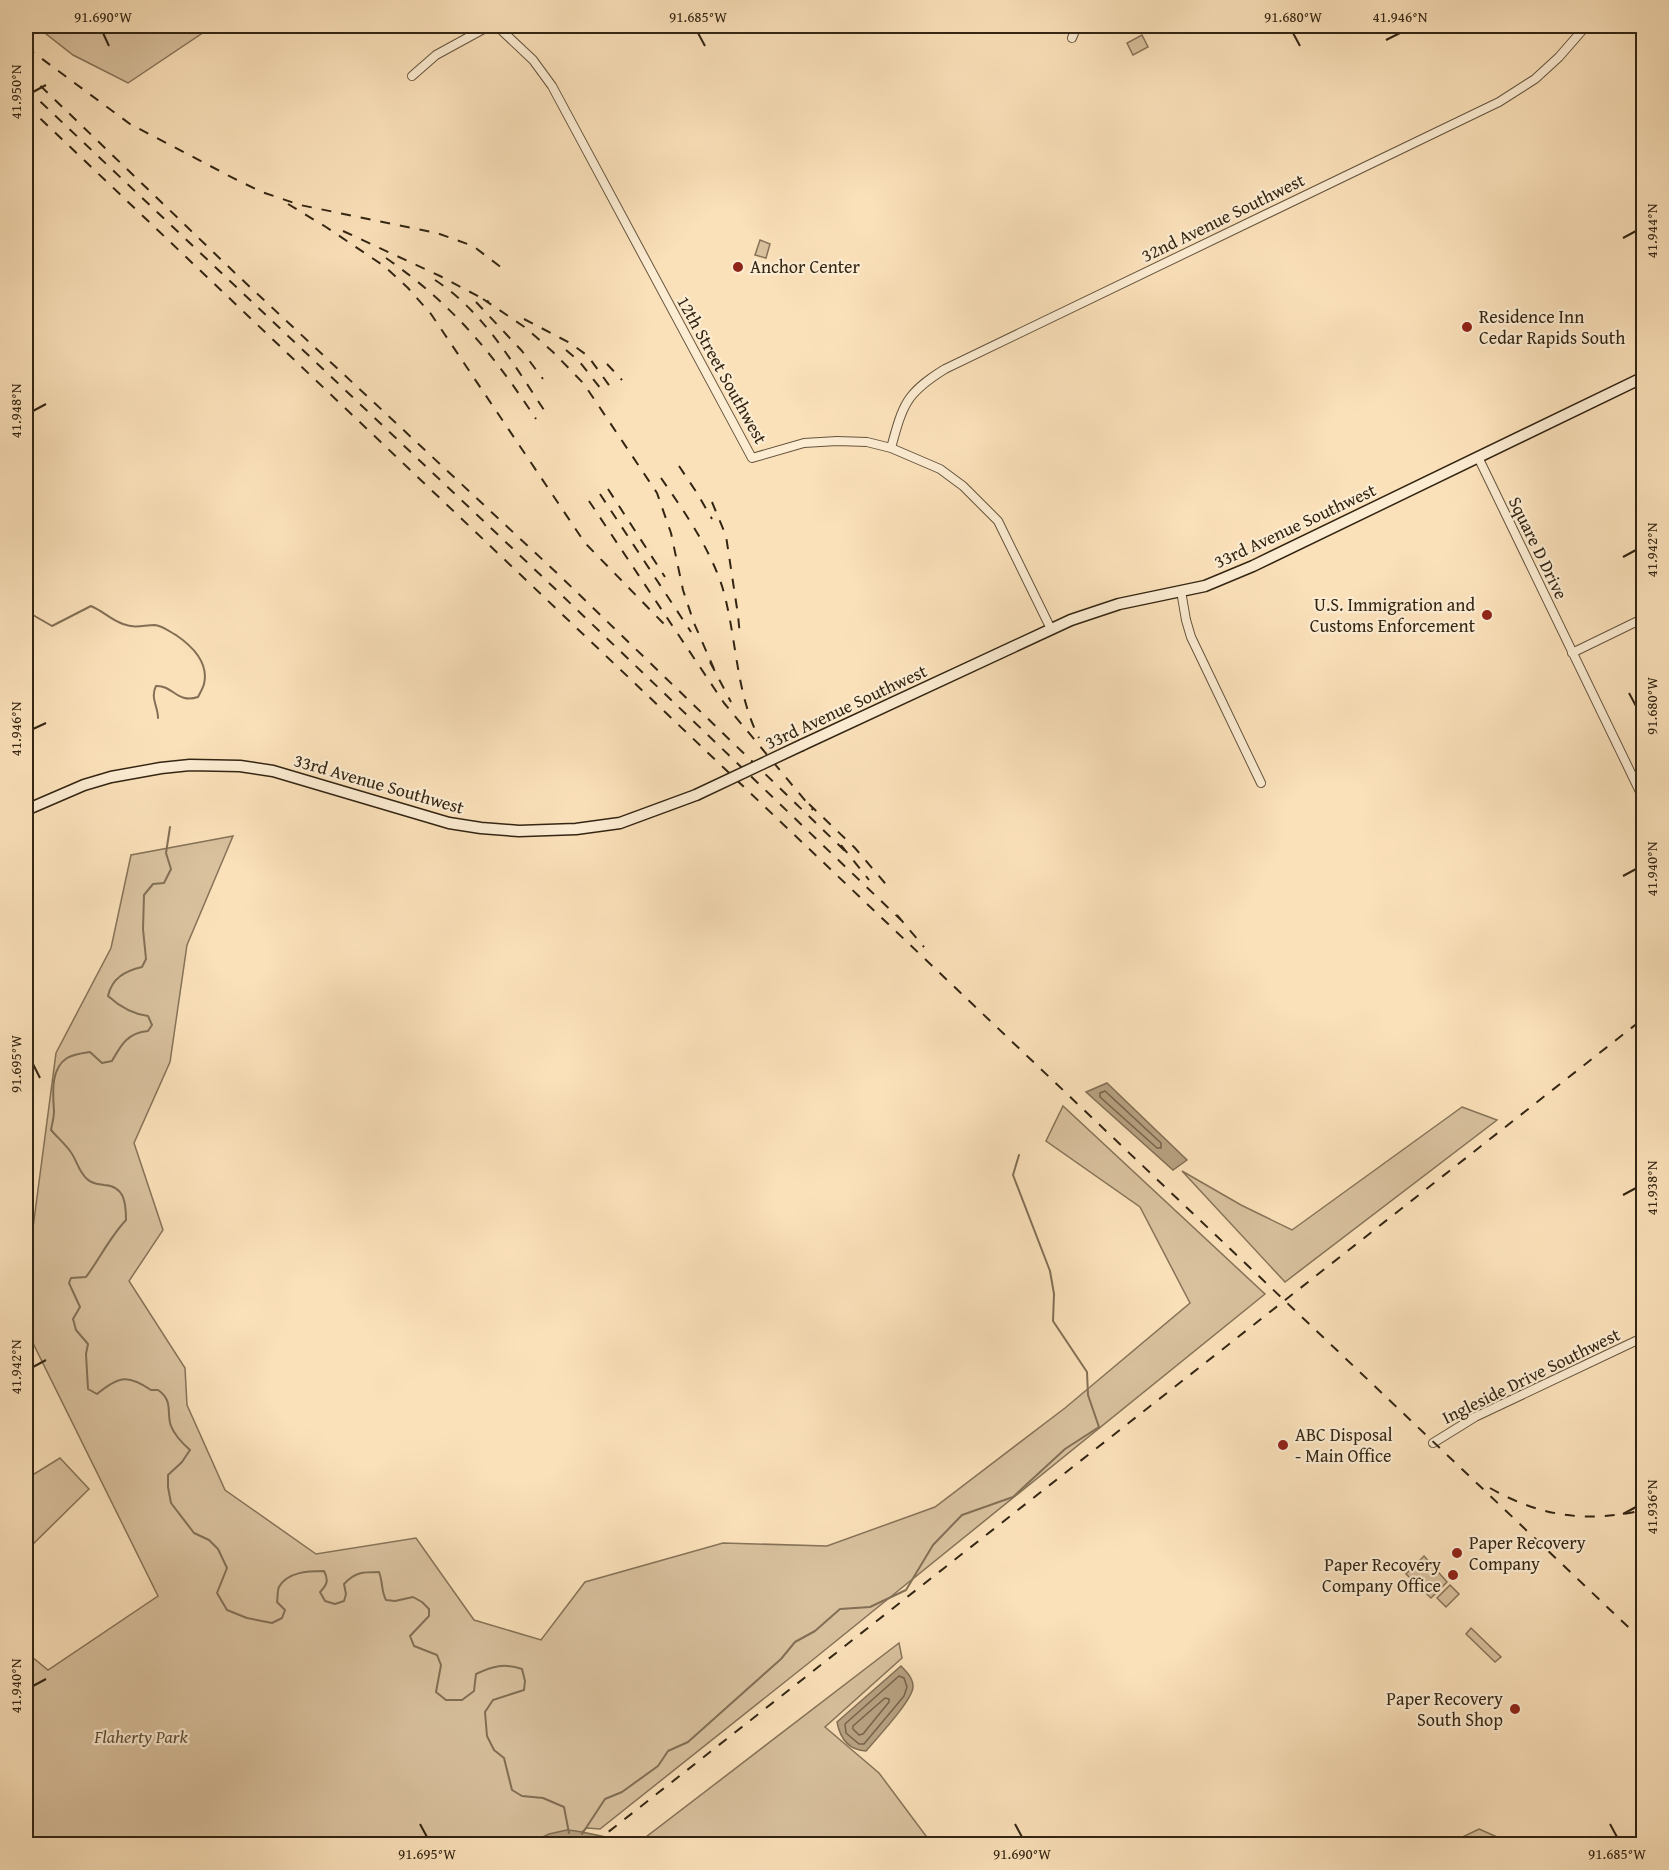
<svg xmlns="http://www.w3.org/2000/svg" width="1669" height="1870" font-family="'Gentium Book Plus',serif">
	<style>
		.green { fill: #d9c19e; stroke: #867358; stroke-width: 1.5 }
		.water { fill: #b7a181; stroke: #826f55; stroke-width: 1.5 }
		.lines { fill: none; stroke-linecap: round; stroke-linejoin: round }
		.shore { stroke: #75634a; stroke-width: 1.5 }
		.stream { stroke: #826f55; stroke-width: 2 }
		.street-casing { stroke: #65543d; stroke-width: 10 }
		.secondary-casing { stroke: #332513; stroke-width: 13 }
		.street { stroke: #fcecd2; stroke-width: 8 }
		.secondary { stroke: #fcecd2; stroke-width: 10 }
		.rail { stroke: #332513; stroke-width: 2; stroke-dasharray: 10 10; stroke-linecap: butt }
		.secondary-bridge-casing { stroke: #332513; stroke-width: 13; stroke-linecap: butt }
		.secondary-bridge { stroke: #fcecd2; stroke-width: 10 }
		.ticks { fill: none; stroke: #332513; stroke-width: 2 }
		.poi-dot { fill: #8f2418; stroke: #fcecd2; stroke-width: 2 }
		.labels { text-anchor: middle; stroke-width: 4.5; stroke-linejoin: round; paint-order: stroke }
		.street-label { font-size: 18px; fill: #332513; stroke: #fcecd2 }
		.poi-label { font-size: 18px; fill: #332513; stroke: #fcecd2; text-anchor: start }
		.park-label { font-size: 18px; font-style: italic; fill: #5c4c36; stroke: #fcecd2 }
		.neatline { fill: none; stroke: #332513; stroke-width: 2 }
		.ticks-label { font-size: 15px; text-anchor: middle; fill: #332513 }
	</style>
	<rect width="100%" height="100%" fill="#fbe1ba"/>
	<filter id="stains"><feTurbulence type="fractalNoise" baseFrequency=".00333" numOctaves="4"/><feColorMatrix values="0 0 0 0 .2 0 0 0 0 .09 0 0 0 0 .02 0 0 0 .5 -.17"/></filter>
	<radialGradient id="worn" r=".72"><stop offset=".6" stop-color="#630" stop-opacity="0"/><stop offset="1" stop-color="#630" stop-opacity=".3"/></radialGradient>
	<!-- green -->
	<path class="green" d="M36,26H213L128,83L73,55Z
		M1142,35L1148,47L1133,55L1127,43Z
		M760,240L770,244L766,258L755,255Z
		M233,836L187,945L170,1062L134,1143L163,1230L129,1281L185,1368L187,1405L225,1490L316,1554L416,1538L474,1620L541,1640L585,1582L723,1543L827,1546L935,1507L1065,1408L1190,1303L1140,1207L1046,1141L1063,1106L1265,1294L815,1658L600,1829L587,1828L566,1844H26V1652L48,1670L158,1596L26,1329V1281L56,1053L111,948L131,855Z
		M1462,1107L1497,1120L1285,1282L1182,1171L1241,1205L1292,1230Z
		M60,1458L89,1489L26,1551V1479Z
		M1424,1556L1447,1582L1431,1598L1406,1574Z
		M1450,1585L1459,1594L1446,1607L1437,1598Z
		M1471,1628L1501,1657L1495,1662L1466,1634Z
		M899,1643L902,1658L825,1727L879,1773L932,1844H670L646,1837Z
		M1479,1829L1513,1844H1448Z"/>
	<!-- water -->
	<path class="water" d="M1107,1083L1187,1160L1173,1170L1086,1092Z
		M901,1666C906,1671 913,1678 913,1686C914,1699 876,1739 866,1751C849,1750 840,1738 837,1722Z
		M567,1830C594,1832 620,1843 648,1844H528L549,1834Z"/>
	<g class="lines">
		<!-- shore -->
		<path class="shore" d="M1105,1091L1161,1143V1148H1157L1100,1097V1093Z
			M899,1676L904,1678L907,1687L904,1696L864,1744H859L846,1733L845,1724Z
			M885,1698L889,1699V1702L863,1734L859,1735L853,1729V1726Z
			M541,1844C565,1832 587,1838 612,1844"/>
		<!-- stream -->
		<path class="stream" d="M26,611L52,626L91,606C103,611 111,620 123,624C137,629 143,625 155,625C163,626 170,632 176,635C192,646 209,663 204,684C203,688 200,693 198,697C177,704 173,685 156,686C150,698 158,706 158,718
			M170,827L166,853L171,869L164,883L153,884L144,895L143,929L146,959L142,967C125,971 112,978 108,996C119,1006 133,1014 148,1016L152,1025L148,1031C127,1033 121,1045 112,1061L102,1063L90,1052C83,1053 74,1054 67,1058C50,1069 53,1094 54,1111C54,1118 52,1124 51,1130C57,1137 65,1144 70,1151C77,1160 78,1171 87,1179C92,1184 98,1184 104,1185C125,1186 126,1204 126,1220C110,1237 100,1258 86,1277L71,1278L69,1283L80,1307L73,1319L76,1330L88,1344L86,1354L88,1389L97,1394C119,1376 128,1374 151,1390H158C174,1401 166,1413 171,1426C175,1436 182,1443 190,1450L182,1462L168,1475V1487L171,1503L194,1533L209,1540L218,1549L227,1568L217,1593L227,1610L247,1618L272,1623L282,1618L285,1610L277,1602C278,1598 277,1591 279,1587C287,1572 308,1571 324,1571C329,1580 327,1585 320,1592L325,1601L335,1604L344,1601L346,1594L344,1584C355,1572 363,1572 379,1572C383,1582 381,1591 386,1600L395,1601L413,1597L422,1602L429,1609V1616L410,1636L414,1646L437,1655L441,1665L436,1692L446,1700H462L474,1691L476,1674C493,1666 504,1663 522,1669L525,1681L524,1690L493,1700L485,1712L487,1736L494,1750L504,1758L512,1790L522,1796L543,1798L564,1807L569,1833
			M582,1834L605,1799L622,1792L658,1766L668,1751L688,1742L781,1659L795,1642L815,1631L840,1609L870,1607L906,1590L933,1545L962,1515L1013,1497L1065,1449L1099,1427L1088,1395L1087,1372L1053,1321L1054,1294L1050,1271L1013,1175L1019,1155"/>
		<defs>
			<path id="street" d="M497,26L533,60L552,86L752,458L804,443L837,441L867,442L891,448L940,469L963,486L998,521L1051,629
				M1072,38L1077,26
				M412,76L436,55L489,26
				M891,448C903,404 906,393 945,369L1499,102L1535,79L1559,57L1586,26
				M1478,457L1644,800
				M1181,591L1186,620L1191,637L1261,783
				M1572,653L1644,618
				M1433,1443L1475,1417L1644,1337"/>
			<path id="secondary" d="M802,745L1071,620L1119,604L1205,586L1253,566L1644,377
				M26,810L84,785L111,777L161,768L190,765L240,766L273,771L449,823L481,828L519,831L576,829L620,823L696,795"/>
		</defs>
		<!-- street casing -->
		<use href="#street" class="street-casing"/>
		<!-- secondary casing -->
		<use href="#secondary" class="secondary-casing"/>
		<!-- street -->
		<use href="#street" class="street"/>
		<!-- secondary -->
		<use href="#secondary" class="secondary"/>
		<!-- rail -->
		<path class="rail" d="M26,47L130,124L237,180L262,192L300,205L437,233L473,246L506,271
			M26,72L235,273L559,575L846,852
			M26,88L548,582L901,920
			M26,105L1644,1642
			M288,204L326,227L384,266L408,288L431,314L585,543L664,624
			M343,231L440,276L489,302
			M386,258C452,304 492,352 536,419
			M435,280C484,312 514,365 546,413
			M483,299L526,328L553,352L584,384L657,493L671,533L683,590L694,623L714,669
			M476,302L522,351L543,379
			M524,319L570,343L588,356L611,388
			M566,350L579,361L604,393
			M607,364L622,380
			M679,466L697,493L712,519
			M661,478C684,511 709,547 722,586C737,636 735,691 759,738
			M608,489L665,577
			M600,494L691,632
			M589,501L724,703L813,810
			M712,502L726,536L738,615L740,636
			M710,662L731,702
			M809,804L855,848L890,889
			M841,845L869,880
			M897,915L924,947
			M26,968L29,1038L26,1118
			M1490,1488C1541,1517 1587,1523 1644,1510
			M593,1844L1644,1018"/>
		<defs>
			<path id="secondary-bridge" d="M696,795L802,745"/>
		</defs>
		<!-- secondary-bridge casing -->
		<use href="#secondary-bridge" class="secondary-bridge-casing"/>
		<!-- secondary-bridge -->
		<use href="#secondary-bridge" class="secondary-bridge"/>
	</g>
	<!-- ticks -->
	<path class="ticks" d="M103,33L109,46M698,33L705,46M1293,33L1300,46M1386,40L1400,33M33,92L46,85M1623,238L1636,231M33,411L46,404M1623,557L1636,550M1629,693L1636,706M33,729L46,723M1623,876L1636,869M33,1064L40,1078M1623,1195L1636,1188M33,1367L46,1360M1623,1514L1636,1507M33,1686L46,1679M420,1824L427,1837M1015,1824L1022,1837M1610,1824L1617,1837"/>
	<!-- markers -->
	<g class="poi-dot">
		<circle cx="738" cy="267" r="6"/>
		<circle cx="1467" cy="327" r="6"/>
		<circle cx="1487" cy="615" r="6"/>
		<circle cx="1283" cy="1445" r="6"/>
		<circle cx="1457" cy="1553" r="6"/>
		<circle cx="1453" cy="1575" r="6"/>
		<circle cx="1515" cy="1709" r="6"/>
	</g>
	<g class="labels">
		<!-- street labels -->
		<g class="street-label">
			<text transform="translate(1223 218) rotate(-26)" y="6">32nd Avenue Southwest</text>
			<text transform="translate(722 370) rotate(61)" y="6">12th Street Southwest</text>
			<text transform="translate(1295 526) rotate(-25)" y="6">33rd Avenue Southwest</text>
			<text transform="translate(1538 548) rotate(64)" y="6">Square D Drive</text>
			<text transform="translate(846 707) rotate(-25)" y="6">33rd Avenue Southwest</text>
			<text transform="translate(379 784) rotate(16)" y="6">33rd Avenue Southwest</text>
			<text transform="translate(1531 1376) rotate(-26)" y="6">Ingleside Drive Southwest</text>
		</g>
		<!-- poi labels -->
		<g class="poi-label">
			<text x="750" y="273">Anchor Center</text>
			<text x="1479" y="323">Residence Inn<tspan x="1479" dy="21">Cedar Rapids South</tspan></text>
			<text x="1475" y="611" text-anchor="end">U.S. Immigration and<tspan x="1475" dy="21">Customs Enforcement</tspan></text>
			<text x="1295" y="1441">ABC Disposal<tspan x="1295" dy="21">- Main Office</tspan></text>
			<text x="1469" y="1549">Paper Recovery<tspan x="1469" dy="21">Company</tspan></text>
			<text x="1441" y="1571" text-anchor="end">Paper Recovery<tspan x="1441" dy="21">Company Office</tspan></text>
			<text x="1503" y="1705" text-anchor="end">Paper Recovery<tspan x="1503" dy="21">South Shop</tspan></text>
		</g>
		<!-- park labels -->
		<g class="park-label">
			<text x="141" y="1743">Flaherty Park</text>
		</g>
	</g>
	<!-- margin -->
	<rect width="1669" height="1870" fill="none" stroke="#fbe1ba" stroke-width="66"/>
	<rect x="33" y="33" width="1603" height="1804" class="neatline"/>
	<g class="ticks-label">
		<text x="103" y="22">91.690°W</text>
		<text x="698" y="22">91.685°W</text>
		<text x="1293" y="22">91.680°W</text>
		<text x="1400" y="22">41.946°N</text>
		<text transform="translate(16 92) rotate(-90)" y="5">41.950°N</text>
		<text transform="translate(1652 231) rotate(-90)" y="5">41.944°N</text>
		<text transform="translate(16 411) rotate(-90)" y="5">41.948°N</text>
		<text transform="translate(1652 550) rotate(-90)" y="5">41.942°N</text>
		<text transform="translate(1652 706) rotate(-90)" y="5">91.680°W</text>
		<text transform="translate(16 729) rotate(-90)" y="5">41.946°N</text>
		<text transform="translate(1652 869) rotate(-90)" y="5">41.940°N</text>
		<text transform="translate(16 1064) rotate(-90)" y="5">91.695°W</text>
		<text transform="translate(1652 1188) rotate(-90)" y="5">41.938°N</text>
		<text transform="translate(16 1367) rotate(-90)" y="5">41.942°N</text>
		<text transform="translate(1652 1507) rotate(-90)" y="5">41.936°N</text>
		<text transform="translate(16 1686) rotate(-90)" y="5">41.940°N</text>
		<text x="427" y="1859">91.695°W</text>
		<text x="1022" y="1859">91.690°W</text>
		<text x="1617" y="1859">91.685°W</text>
	</g>
	<rect width="100%" height="100%" filter="url(#stains)"/>
	<rect width="100%" height="100%" fill="url(#worn)"/>
</svg>
